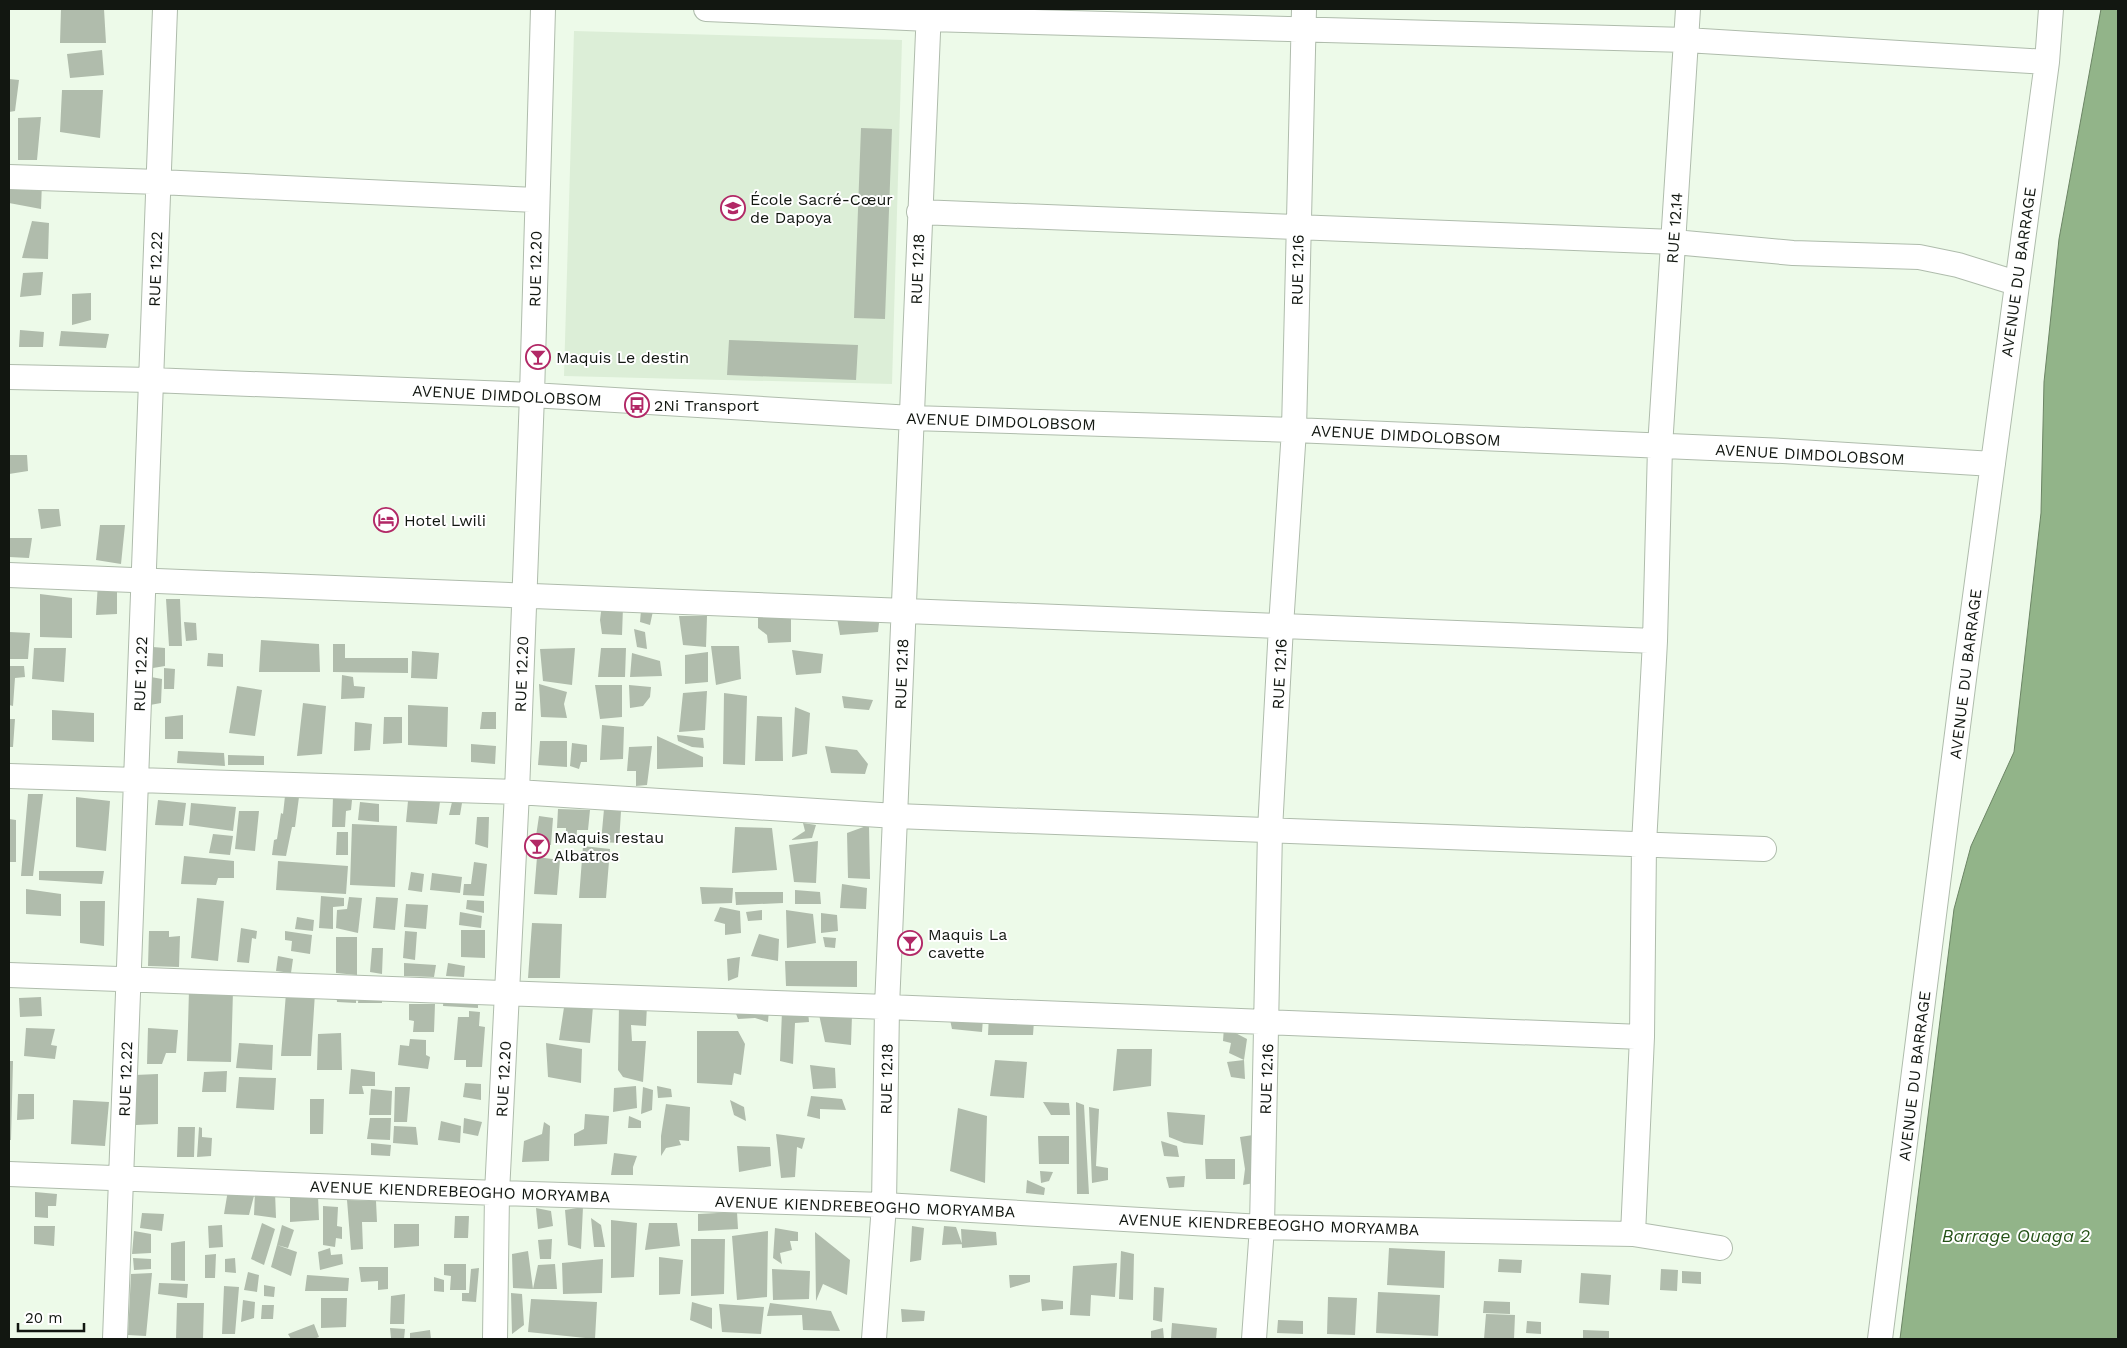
<svg xmlns="http://www.w3.org/2000/svg" width="2127" height="1348" font-family="'Work Sans',sans-serif">
	<style>
		.built { fill: #dceed7 }
		.water { fill: #92b489; stroke: #6c8565 }
		.building { fill: #b0bcac }
		.lines { fill: none; stroke-linecap: round; stroke-linejoin: round }
		.street-casing { stroke: #afbcac; stroke-width: 26 }
		.street { stroke: #fff; stroke-width: 24 }
		.labels { text-anchor: middle; stroke-width: 4; stroke-linejoin: round; paint-order: stroke }
		.poi-label { font-size: 16px; fill: #121711; stroke: #fff; text-anchor: start }
		.street-label { font-size: 16px; fill: #121711; stroke: #fff }
		.water-label { font-size: 18px; font-style: italic; fill: #255217; stroke: #fff }
	</style>
	<rect width="100%" height="100%" fill="#edfae9"/>
	<!-- built -->
	<path class="built" d="M574,31L902,40L892,384L564,376Z"/>
	<!-- water -->
	<path class="water" d="M2101,9H2118V1339H1900L1954,909L1971,846L2014,752L2041,513L2044,382L2059,239Z"/>
	<!-- building -->
	<path class="building" d="M61,9H104L106,43H60Z
		M102,50L104,75L70,78L67,54Z
		M9,79L19,80L15,111L9,112Z
		M62,90H103L100,138L60,132Z
		M41,117L37,160H18V118Z
		M861,128L892,129L885,319L854,318Z
		M9,181L42,182L41,209L9,203Z
		M32,221L49,223L48,259L22,258Z
		M43,272L41,295L20,297L23,273Z
		M91,293V320L72,325V294Z
		M20,330L44,332L43,347H19Z
		M61,331L109,334L106,348L59,346Z
		M729,340L858,345L856,380L727,375Z
		M9,455H27L28,471L9,474Z
		M38,509H59L61,526L41,529Z
		M100,525H125L121,564L96,560Z
		M9,538H32L29,558L9,557Z
		M98,582L117,584V614L96,615Z
		M40,594L72,598V638L40,637Z
		M166,599H180L182,646H169Z
		M602,604L623,607L622,635L602,634L600,620Z
		M641,610L653,611L650,625L640,622Z
		M758,611L791,616V642L768,643L767,635L758,628Z
		M836,612L880,614L878,632L840,635Z
		M679,616H707L706,647L683,645Z
		M184,622L196,623L197,640L186,641Z
		M634,629L645,632L647,649L637,647Z
		M9,632L30,633L28,659H9Z
		M261,640L319,644L320,672H259Z
		M333,644H345V658H408V673L333,672Z
		M711,646H739L741,679L716,685Z
		M153,647L165,648V666L153,668Z
		M34,648H66L64,682L32,679Z
		M575,648L572,685L543,681L540,649Z
		M601,648H626L625,677H598Z
		M792,650L823,654L821,673L796,675Z
		M412,651L439,653L437,679L411,678Z
		M708,652V682L685,684V655Z
		M208,653L223,654V667L207,666Z
		M632,653L660,661L662,676L630,677Z
		M9,666H24L25,677L15,678L13,706L9,705Z
		M164,668L175,669L174,689H164Z
		M342,675L353,677L354,686L365,687L364,698L341,699Z
		M151,677L162,679L161,703L150,705Z
		M539,684L567,692L564,704L567,718L541,717Z
		M595,685H622V717L600,719Z
		M629,685L651,687L650,697L643,706L630,708Z
		M237,686L262,690L255,736L229,733Z
		M707,691L705,730L679,732L683,693Z
		M724,693L747,696L745,765L723,764Z
		M842,696L873,700L869,710L844,708Z
		M303,703L326,706L322,754L297,756Z
		M408,705L448,707L447,747L408,745Z
		M795,707L810,713L807,754L792,757Z
		M52,710L94,713V742L52,740Z
		M482,712H496V729H480Z
		M183,715V739H165V717Z
		M757,716L782,717L783,761H755Z
		M384,717H402V743L383,744Z
		M9,719H15L13,747H9Z
		M355,722L372,724L370,750L354,751Z
		M602,725L624,727L623,759L600,760Z
		M677,735L703,738L704,748L692,747L678,741Z
		M657,736L703,757V767L657,769Z
		M540,741H567V767L538,765Z
		M572,743L587,745V762H581L579,769L570,766Z
		M471,744L496,746L495,764L471,762Z
		M652,746L647,785L636,786V771H627L629,747Z
		M825,746L857,750L868,764L865,774L831,773Z
		M178,751L224,753L225,766L177,763Z
		M228,755L264,756V765H228Z
		M28,794H43L33,876H21Z
		M285,796L299,797L295,827H292L286,856L272,855L274,840L277,839L281,813L283,814Z
		M76,797L110,801L106,851L76,847Z
		M333,797L352,800L351,810L346,811L345,827H332Z
		M158,800L186,803L183,826L155,825Z
		M408,801L440,802L437,824L406,822Z
		M360,802L379,804V822L358,820Z
		M452,802L462,803L460,815H449Z
		M191,803L236,807L233,831L189,825Z
		M558,809L590,810L588,830H577L576,842L566,841V828H557Z
		M604,809L621,811L619,843L601,842Z
		M239,811H259L255,851L235,849Z
		M539,816L553,818L551,845L535,843Z
		M477,817H489L488,848L475,844Z
		M9,819L16,820V862H9Z
		M803,823L816,825L812,838L791,840L805,831Z
		M352,824L397,826L395,887L350,885Z
		M869,825L870,879L848,878L847,833Z
		M735,827L772,828L777,870L732,873Z
		M337,832H348V855H336Z
		M213,834L233,836L230,855L209,853Z
		M818,841L816,883L794,882L789,845Z
		M583,846L610,849L606,898H579Z
		M184,856L234,861V878H218L216,885L181,884Z
		M537,857L560,860L557,895L534,894Z
		M278,861L348,866L346,894L276,890Z
		M474,862L487,864L484,896L463,895L464,884H471Z
		M39,871H104L102,884L39,880Z
		M411,872L424,874L422,892L408,890Z
		M432,873L462,877L460,893L430,890Z
		M842,884L867,888L866,909L840,908Z
		M700,887L733,888L732,903L702,904Z
		M26,889L61,894V916L26,914Z
		M795,890L820,892L821,904H795Z
		M735,892H783V903L736,905Z
		M321,896L344,898V906L333,907V929L319,928Z
		M349,897L362,898L358,933L336,928L337,910L347,909Z
		M376,897L398,898L395,930L373,928Z
		M197,898L224,901L218,961L191,958Z
		M467,900L484,901V913L466,909Z
		M80,901H105L104,946L80,943Z
		M406,904L428,905L426,929L404,927Z
		M720,907L740,911L741,933L725,935V924L714,921Z
		M762,910V920L748,921L746,912Z
		M786,910L813,914L816,943L787,948Z
		M460,912L482,916L481,928L459,925Z
		M821,913L837,915L838,931L821,933Z
		M297,917L314,920L313,931L295,929Z
		M532,923L562,924L560,978H528Z
		M241,928L257,931L256,939L252,938L249,963L237,962Z
		M461,930H485V958L461,957Z
		M149,931H169V937L180,936L179,967L148,966Z
		M285,931L312,935L310,954L291,951L292,941L285,940Z
		M405,931L417,932L415,960L403,958Z
		M759,934L779,939L778,961L751,956Z
		M336,937H357V975L336,973Z
		M823,937L836,938L835,948L825,947Z
		M372,948H383L382,974L370,972Z
		M278,956L293,959L291,973L276,971Z
		M740,957L738,977L728,981L727,959Z
		M785,961H857V987L786,986Z
		M404,963L436,965L434,977L404,976Z
		M448,963L465,966L464,977L446,976Z
		M189,990L233,991L231,1062L187,1061Z
		M336,991H356V1003L337,1002Z
		M359,991L382,992V1003H358Z
		M286,993H315L311,1056H281Z
		M444,994L478,996V1008L443,1006Z
		M41,997L42,1016L20,1017L19,998Z
		M565,1001L593,1006L590,1043L559,1040Z
		M409,1004H435L434,1032H413L414,1021L409,1020Z
		M619,1005H647L646,1026L631,1025L632,1041H646L643,1082L623,1077L618,1070Z
		M733,1006L769,1009L768,1022L755,1018L738,1019Z
		M818,1010L852,1015L851,1045L825,1042Z
		M469,1011L480,1012L479,1026L485,1027L482,1067H466V1060H454L458,1017H469Z
		M782,1011H808L809,1022L795,1023L793,1064L780,1061Z
		M949,1015L983,1018L982,1032L952,1029Z
		M989,1015L1034,1021L1033,1035H988Z
		M1224,1027L1247,1039L1244,1060L1245,1079L1231,1077L1227,1062L1244,1060L1229,1053L1231,1043L1223,1041Z
		M26,1028L55,1029L51,1045L57,1046L55,1059L24,1056Z
		M148,1028L178,1030L176,1053H166L162,1064H147Z
		M697,1031H738L745,1044L741,1075L734,1073L732,1085L697,1083Z
		M341,1033L342,1070H317L318,1034Z
		M410,1039L426,1040V1055L430,1057L428,1069L398,1065L400,1045L409,1046Z
		M239,1043L273,1045L272,1070L236,1068Z
		M546,1043L582,1049L581,1083L548,1077Z
		M1117,1049H1152L1151,1086L1113,1091Z
		M995,1060L1027,1062L1024,1098L990,1096Z
		M9,1061H13L11,1140H9Z
		M810,1065L835,1068L836,1088L813,1089Z
		M351,1069L375,1072V1086H362L364,1094H349Z
		M227,1071L226,1092H202L204,1072Z
		M158,1074V1124L136,1125L135,1075Z
		M239,1077L276,1078L274,1110L236,1108Z
		M465,1083L481,1084V1100L463,1097Z
		M636,1086L637,1108L613,1112L614,1088Z
		M657,1086L671,1089L672,1097L658,1098Z
		M395,1087H410L407,1122H394Z
		M643,1087L653,1090L652,1110L641,1114Z
		M371,1089L392,1091L391,1115H369Z
		M18,1094H34V1119L17,1120Z
		M811,1096L842,1099L846,1110L820,1109V1119L807,1116Z
		M310,1099H324L323,1134H310Z
		M73,1100L109,1102L105,1146L71,1144Z
		M730,1100L744,1107L746,1121L734,1115Z
		M1043,1102L1069,1103L1070,1115H1051Z
		M1076,1102L1084,1105L1089,1194H1077Z
		M666,1104L690,1107L689,1141L679,1140L681,1145L666,1148L661,1156V1136Z
		M1089,1107L1099,1109L1096,1166L1108,1168V1180L1092,1183Z
		M958,1108L987,1116L985,1183L950,1171Z
		M1167,1112L1205,1115L1203,1145L1184,1143L1169,1137Z
		M585,1114L609,1116L607,1144L574,1146V1134L584,1129Z
		M629,1116L641,1121V1128H628Z
		M370,1118H391L390,1140L367,1139Z
		M464,1118L482,1122L478,1136L463,1133Z
		M441,1121L461,1126L460,1143L438,1140Z
		M544,1122L550,1126L549,1161L522,1162L524,1141L542,1134Z
		M394,1126L416,1127L418,1145L393,1143Z
		M178,1127H195L194,1157H177Z
		M199,1127L202,1128V1137L212,1138L211,1156L197,1157Z
		M776,1134L805,1138L802,1149L797,1147L795,1177L781,1178Z
		M1253,1135L1254,1183L1243,1185L1245,1169L1240,1137Z
		M1038,1136H1069V1164H1039Z
		M1161,1141L1177,1146L1179,1157L1164,1156Z
		M371,1143L391,1145L390,1156L371,1155Z
		M737,1146L770,1147L771,1166L739,1172Z
		M614,1153L637,1156L633,1167V1175H611Z
		M1205,1159H1235V1179H1206Z
		M1040,1171L1053,1172L1049,1181L1041,1183Z
		M1185,1176L1184,1187L1169,1188L1166,1177Z
		M1027,1180L1045,1188L1044,1195L1026,1193Z
		M228,1190L255,1192L249,1215L224,1214Z
		M35,1192L57,1194L56,1206H48V1218L35,1217Z
		M255,1192H275L276,1218L254,1215Z
		M290,1193L318,1195L319,1220L290,1222Z
		M347,1200L376,1201L377,1222H362L363,1249L351,1250Z
		M323,1206L338,1207L337,1226L342,1227V1239L336,1238L335,1247L323,1245Z
		M583,1207L581,1249L568,1245L565,1210Z
		M536,1208L551,1211L553,1226L538,1229Z
		M737,1212L738,1229L698,1231V1214Z
		M142,1213L164,1214L162,1231L140,1228Z
		M455,1216H469L468,1238H454Z
		M591,1218L601,1225L605,1247H594Z
		M611,1220L637,1223L634,1277L611,1278Z
		M262,1223L275,1229L264,1265L251,1259Z
		M649,1223H677L680,1246L645,1250Z
		M394,1224H419V1246L394,1248Z
		M222,1225L223,1247L209,1248L208,1226Z
		M282,1225L294,1230L288,1248L277,1245Z
		M34,1226H55L54,1246L34,1244Z
		M912,1226L924,1228L921,1260L910,1262Z
		M944,1226L956,1227L962,1244L942,1245Z
		M775,1228L798,1232V1241H790L792,1250L780,1253L782,1264L773,1258Z
		M961,1229L996,1232L997,1245L962,1248Z
		M134,1231L151,1234V1253L132,1254Z
		M768,1231L767,1297L737,1300L732,1236Z
		M815,1232L850,1260L847,1295L823,1284L816,1301Z
		M552,1239L551,1259H540L538,1240Z
		M691,1239H725L724,1294L691,1296Z
		M185,1241V1281L171,1280V1243Z
		M277,1245L297,1252L291,1276L271,1267Z
		M330,1248L331,1255L342,1254L343,1264L320,1270L318,1252Z
		M1389,1248L1445,1251L1444,1288L1387,1285Z
		M528,1251L533,1289L513,1288L512,1254Z
		M1121,1251L1134,1254L1133,1300L1119,1299Z
		M216,1254L215,1278H205V1255Z
		M659,1257L683,1260L680,1294L659,1295Z
		M133,1258L151,1259V1269L134,1270Z
		M235,1258L236,1273L225,1272V1259Z
		M603,1259L602,1293L563,1294L562,1263Z
		M1499,1259L1522,1260L1521,1273L1498,1272Z
		M1117,1263L1115,1297L1091,1295L1090,1316L1070,1315L1073,1266Z
		M444,1264H466V1290H450L451,1276L444,1275Z
		M555,1264L557,1289H533L538,1265Z
		M359,1267H388V1289L378,1290V1281L361,1282Z
		M479,1268L476,1302L462,1301V1293H469L471,1269Z
		M772,1269L810,1271L809,1299L773,1300Z
		M1661,1269L1678,1270L1677,1291L1660,1290Z
		M1682,1271L1701,1272V1284L1682,1283Z
		M248,1272L259,1275L257,1292L244,1290Z
		M152,1273L146,1336L128,1335L131,1274Z
		M1581,1273L1611,1275L1609,1305L1579,1303Z
		M307,1275L349,1278L348,1291H305Z
		M1009,1275H1030V1282L1010,1288Z
		M434,1277L444,1280V1292L434,1291Z
		M159,1283L188,1284L187,1298L158,1294Z
		M264,1285L275,1287L274,1297L264,1296Z
		M224,1286L239,1287L235,1334H222Z
		M1154,1287L1164,1288L1162,1322L1153,1320Z
		M1378,1292L1440,1295L1438,1336L1376,1333Z
		M511,1293L522,1294L524,1325L512,1334Z
		M405,1294L404,1324H390L391,1296Z
		M1328,1297L1357,1298L1355,1335L1327,1334Z
		M321,1298H347L346,1327L321,1328Z
		M531,1299L597,1302L595,1339L528,1332Z
		M1041,1299L1063,1301V1309L1042,1311Z
		M243,1300L255,1302L254,1318L241,1322Z
		M1484,1301L1510,1302V1314L1483,1313Z
		M692,1302L712,1308V1329L690,1320Z
		M177,1303H204L203,1339H176Z
		M770,1303L831,1311L840,1331L803,1330L802,1315L767,1316Z
		M719,1304L764,1307L761,1334L722,1332Z
		M262,1305H274L273,1319H261Z
		M901,1309L925,1311L924,1321L902,1322Z
		M1486,1314L1515,1315L1514,1339H1484Z
		M1278,1320L1303,1321V1334L1277,1333Z
		M1527,1321L1541,1322V1334L1526,1333Z
		M1172,1323L1217,1328L1216,1339H1171Z
		M314,1324L319,1337L314,1339H291L288,1334Z
		M390,1328L405,1329L404,1339L391,1338Z
		M1163,1328L1164,1339H1151V1331Z
		M430,1330L431,1339H410V1333Z
		M1583,1330L1609,1331V1339H1583Z"/>
	<g class="lines">
		<defs>
			<path id="street" d="M706,9L929,19L1686,40L2047,62
				M9,177L159,182L536,200
				M919,212L1674,242L1793,253L1919,257L1958,265L2016,283
				M9,377L151,380L532,395L912,418L1294,430L1783,451L1993,464
				M9,575L1655,641
				M9,776L517,792L896,816L1764,849
				M9,975L887,1007L1642,1037
				M9,1174L497,1193L884,1205L1262,1227L1633,1234L1720,1248
				M1633,1234L1642,1037L1644,844L1655,641L1660,447L1688,9
				M115,1339L165,9
				M495,1339L497,1193L517,792L532,395L543,9
				M874,1339L884,1205L887,1007L929,9
				M1254,1339L1262,1227L1270,830L1281,626L1294,430L1304,9
				M1880,1339L1965,671L2047,62L2051,9"/>
		</defs>
		<!-- street casing -->
		<use href="#street" class="street-casing"/>
		<!-- street -->
		<use href="#street" class="street"/>
	</g>
	<!-- icons -->
	<defs>
		<symbol id="school-ring" viewBox="-11 -11 22 22"><circle r="9.5" fill="#fff" stroke="#b22866" stroke-width="1.5"/><path d="M0-5L7-2L0 1L-7-2ZM-4 1L0 2.5L4 1V4Q0 6-4 4Z" fill="#b22866"/></symbol>
		<symbol id="bar-ring" viewBox="-11 -11 22 22"><circle r="9.5" fill="#fff" stroke="#b22866" stroke-width="1.5"/><path d="M-6-5H6L.8 .8V4.5H3.5V6h-7V4.5H-.8V.8Z" fill="#b22866"/></symbol>
		<symbol id="bus-ring" viewBox="-11 -11 22 22"><circle r="9.5" fill="#fff" stroke="#b22866" stroke-width="1.5"/><path d="M-5-6H5V4H4V6H2V4H-2V6H-4V4H-5ZM-3.5-4V0h7V-4ZM-3.5 1.2v1.5H-2V1.2ZM2 1.2v1.5H3.5V1.2Z" fill="#b22866"/></symbol>
		<symbol id="hotel-ring" viewBox="-11 -11 22 22"><circle r="9.5" fill="#fff" stroke="#b22866" stroke-width="1.5"/><path d="M-6-4.5h1.5V1H6V5H4.5V3h-9V5H-6ZM-4 0a1.8 1.8 0 1 1 3.6 0ZM.5 0V-2.5h3Q6-2.5 6 0Z" fill="#b22866"/></symbol>
	</defs>
	<g fill-rule="evenodd">
		<use href="#school-ring" x="719" y="194" width="28" height="28"/>
		<use href="#bar-ring" x="524" y="343" width="28" height="28"/>
		<use href="#bus-ring" x="623" y="391" width="28" height="28"/>
		<use href="#hotel-ring" x="372" y="506" width="28" height="28"/>
		<use href="#bar-ring" x="523" y="832" width="28" height="28"/>
		<use href="#bar-ring" x="896" y="929" width="28" height="28"/>
	</g>
	<g class="labels">
		<!-- poi labels -->
		<g class="poi-label">
			<text x="750" y="205">École Sacré-Cœur<tspan x="750" dy="18">de Dapoya</tspan></text>
			<text x="556" y="363">Maquis Le destin</text>
			<text x="654" y="411">2Ni Transport</text>
			<text x="404" y="526">Hotel Lwili</text>
			<text x="554" y="843">Maquis restau<tspan x="554" dy="18">Albatros</tspan></text>
			<text x="928" y="940">Maquis La<tspan x="928" dy="18">cavette</tspan></text>
		</g>
		<!-- street labels -->
		<g class="street-label">
			<text transform="translate(1674 228) rotate(-86)" y="6">RUE 12.14</text>
			<text transform="translate(155 269) rotate(-88)" y="6">RUE 12.22</text>
			<text transform="translate(535 269) rotate(-89)" y="6">RUE 12.20</text>
			<text transform="translate(917 269) rotate(-88)" y="6">RUE 12.18</text>
			<text transform="translate(1297 270) rotate(-89)" y="6">RUE 12.16</text>
			<text transform="translate(2018 272) rotate(-82)" y="6">AVENUE DU BARRAGE</text>
			<text transform="translate(507 395) rotate(3)" y="6">AVENUE DIMDOLOBSOM</text>
			<text transform="translate(1001 421) rotate(2)" y="6">AVENUE DIMDOLOBSOM</text>
			<text transform="translate(1406 435) rotate(3)" y="6">AVENUE DIMDOLOBSOM</text>
			<text transform="translate(1810 454) rotate(3)" y="6">AVENUE DIMDOLOBSOM</text>
			<text transform="translate(140 674) rotate(-88)" y="6">RUE 12.22</text>
			<text transform="translate(521 674) rotate(-88)" y="6">RUE 12.20</text>
			<text transform="translate(901 674) rotate(-88)" y="6">RUE 12.18</text>
			<text transform="translate(1279 674) rotate(-87)" y="6">RUE 12.16</text>
			<text transform="translate(1965 674) rotate(-83)" y="6">AVENUE DU BARRAGE</text>
			<text transform="translate(1914 1076) rotate(-83)" y="6">AVENUE DU BARRAGE</text>
			<text transform="translate(125 1079) rotate(-88)" y="6">RUE 12.22</text>
			<text transform="translate(503 1079) rotate(-87)" y="6">RUE 12.20</text>
			<text transform="translate(886 1079) rotate(-89)" y="6">RUE 12.18</text>
			<text transform="translate(1266 1079) rotate(-88)" y="6">RUE 12.16</text>
			<text transform="translate(460 1191) rotate(2)" y="6">AVENUE KIENDREBEOGHO MORYAMBA</text>
			<text transform="translate(865 1206) rotate(2)" y="6">AVENUE KIENDREBEOGHO MORYAMBA</text>
			<text transform="translate(1269 1224) rotate(2)" y="6">AVENUE KIENDREBEOGHO MORYAMBA</text>
		</g>
		<!-- water labels -->
		<g class="water-label">
			<text x="2016" y="1242">Barrage Ouaga 2</text>
		</g>
	</g>
	<!-- border -->
	<rect width="2127" height="1348" fill="none" stroke="#121711" stroke-width="20"/>
	<!-- scale -->
	<path d="M18 1323v8h66v-8" fill="none" stroke="#121711" stroke-width="2.5"/>
	<text x="25" y="1323" font-size="15" fill="#121711" stroke="#ffffff" stroke-width="4" paint-order="stroke">20 m</text>
</svg>
